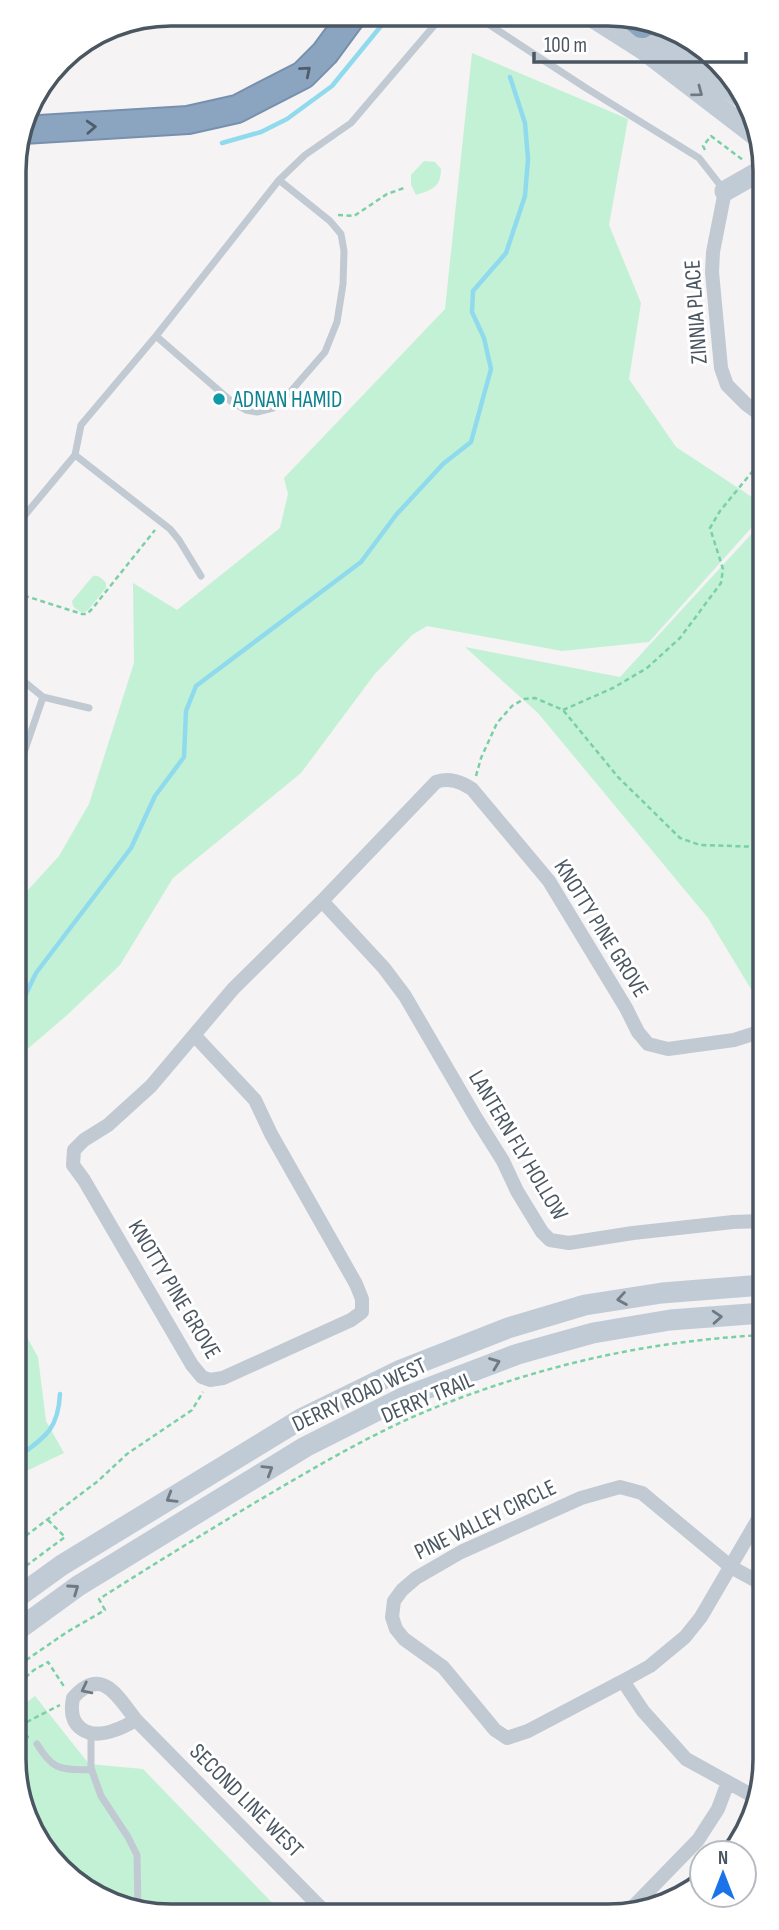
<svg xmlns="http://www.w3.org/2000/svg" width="779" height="1930" font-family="'Sofia Sans Condensed',sans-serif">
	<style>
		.green { fill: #c3f1d5 }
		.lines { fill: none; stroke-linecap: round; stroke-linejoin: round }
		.stream { stroke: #90daee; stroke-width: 4.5 }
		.motorway-casing { stroke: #7690ad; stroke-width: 30 }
		.path { stroke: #7ad0a6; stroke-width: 2.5; stroke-dasharray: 5 3.5; stroke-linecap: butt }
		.service { stroke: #c1cad2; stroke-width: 7 }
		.minor { stroke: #c1cad2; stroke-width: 14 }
		.secondary { stroke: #c1cbd6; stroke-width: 21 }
		.motorway { stroke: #8ba5c1; stroke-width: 26 }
		.oneway { stroke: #505e6b }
		.oneway2 { stroke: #6e7984 }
		.oneway3 { stroke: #6e7983 }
		.culture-dot { fill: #0f9aa8; stroke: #fff; stroke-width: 2.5 }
		.labels { text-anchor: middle; stroke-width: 6; stroke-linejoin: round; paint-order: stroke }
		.street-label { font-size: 23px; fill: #4a5661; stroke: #fff }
		.culture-label { font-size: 23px; fill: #0d838f; stroke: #fff; text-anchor: start }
		.rim { fill: none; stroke: #4a5661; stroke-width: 3.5 }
	</style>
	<rect width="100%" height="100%" fill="#f5f3f3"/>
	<!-- green -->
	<path class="green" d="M472,53L628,119L609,225L641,303L629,379L676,447L761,503V517L649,642L562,651L427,626L412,635L374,675L301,773L173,878L120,965L66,1016L17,1058V902L59,856L89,804L134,663L133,583L177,610L280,528L288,494L284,478L445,309Z
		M424,161L435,162L441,169C441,188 431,190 416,195L411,185V175Z
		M756,529L761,532L762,996L757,999L708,918L538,713L465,647L620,677Z
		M93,576C99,575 102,579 106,583V588L88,610C82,615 77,610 73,606L72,601Z
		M18,1321L38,1357L46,1421L64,1453L18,1475Z
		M35,1696L89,1764L143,1769L281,1912L141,1913L67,1877L19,1799V1708Z"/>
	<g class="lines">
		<!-- stream -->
		<path class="stream" d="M222,143L261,132L287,119L332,86L390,15
			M24,978L28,990
			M17,1007L23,1000L36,973L131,848L155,796L184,757L186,711L196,686L361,562L396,515L443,464L471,442L491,369L484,338L472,312L473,291L506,253L525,196L528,159L525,123L510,77
			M18,1457C45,1437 58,1430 60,1394"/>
		<defs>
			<path id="motorway" d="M633,17L642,25
				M23,130L188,120L237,109L303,75L325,53L353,15"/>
		</defs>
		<!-- motorway casing -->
		<use href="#motorway" class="motorway-casing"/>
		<!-- path -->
		<path class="path" d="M705,150L703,146L711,136L743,160
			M338,215L354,216L387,194L404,188
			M16,593L82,614H87L92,609L155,530
			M563,710L613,688L647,668L680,638L721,583L723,569L710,528L720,511L761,461
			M476,776L481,758L497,723L512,706L524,699L535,698L563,710L618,777L680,838L700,845L762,847
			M19,1541L98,1481L127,1454L192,1410L203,1392
			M19,1571L65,1537L48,1520
			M19,1665L67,1632L105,1610L99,1599C151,1566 203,1534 256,1502C314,1468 372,1433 434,1408C542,1365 648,1341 763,1335
			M19,1683L34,1670L48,1662L65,1688
			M19,1726L60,1705
			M19,1736L29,1737
			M19,1799L75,1880"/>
		<!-- service -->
		<path class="service" d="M476,16L586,88L699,158L724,190
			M156,336L232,402L246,410L257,412L273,408L285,398L325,352L337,322L343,284L344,251L341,234L330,221L279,180
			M75,455L170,529L179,540L201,576
			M15,527L75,455L81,425L156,336L279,180L305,155L351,123L438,21L447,16
			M16,675L43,697L89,708
			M16,776L43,697
			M91,1733V1768L101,1796L128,1837L137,1855L138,1911
			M37,1744C54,1772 61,1769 92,1770"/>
		<!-- minor -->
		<path class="minor" d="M725,191L713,252L712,272L721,368L727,385L746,404L761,415
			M322,901L384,968L405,996L476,1118L503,1161L517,1191L542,1232L550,1240L569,1243L633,1233L733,1222L763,1221
			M194,1035L255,1100L271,1134L356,1284L362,1299V1312L351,1320L223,1378L210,1380L202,1377L192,1365L84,1180L73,1165L74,1150L84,1140L108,1125L151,1086L233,989L322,901L436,782C448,777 462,782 472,789L549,881L626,1008L638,1032L648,1044L668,1049L734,1040L762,1031
			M764,1509L701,1617L685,1637L650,1666L623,1681L528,1731L507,1738L495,1730L443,1667L404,1639L396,1629L392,1617L394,1601L402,1590L416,1578L461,1552L581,1498L620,1487L642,1493L731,1567L764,1585
			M623,1681L643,1711L686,1759L753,1796
			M136,1720C129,1724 122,1728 115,1730C88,1740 67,1728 73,1698C102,1665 118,1697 136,1720L325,1912
			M629,1911L698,1840L718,1809L728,1782"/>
		<!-- secondary -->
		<path class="secondary" d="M592,17L644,50L760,139
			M631,17L739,96
			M725,191L760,171
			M19,1596L62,1565L301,1419L401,1370L508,1328L585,1305L662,1293L763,1285
			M19,1629L78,1586L305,1447L402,1398L518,1354L593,1333L670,1320L763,1313"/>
		<!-- motorway -->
		<use href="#motorway" class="motorway"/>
	</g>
	<!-- one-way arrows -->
	<defs><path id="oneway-chevron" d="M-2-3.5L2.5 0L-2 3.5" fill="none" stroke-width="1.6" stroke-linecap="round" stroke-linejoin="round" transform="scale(1.75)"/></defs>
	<g class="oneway">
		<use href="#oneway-chevron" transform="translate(306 71) rotate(-40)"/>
		<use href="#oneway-chevron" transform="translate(91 127) rotate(-3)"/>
	</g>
	<g class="oneway2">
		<use href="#oneway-chevron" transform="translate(698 92) rotate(37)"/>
		<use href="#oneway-chevron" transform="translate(622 1299) rotate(171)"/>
		<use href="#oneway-chevron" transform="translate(717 1317) rotate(-4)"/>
		<use href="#oneway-chevron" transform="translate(495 1363) rotate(-21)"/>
		<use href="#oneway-chevron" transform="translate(268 1470) rotate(-32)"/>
		<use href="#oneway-chevron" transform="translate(171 1498) rotate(149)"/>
		<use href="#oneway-chevron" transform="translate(74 1589) rotate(-35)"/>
	</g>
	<use class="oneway3" href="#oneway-chevron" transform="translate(86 1689) rotate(153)"/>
	<!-- markers -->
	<circle class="culture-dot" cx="219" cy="399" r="7"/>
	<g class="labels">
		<!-- street labels -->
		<g class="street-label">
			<text transform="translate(695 312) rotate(-94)" y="8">ZINNIA PLACE</text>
			<text transform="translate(602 928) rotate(58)" y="8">KNOTTY PINE GROVE</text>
			<text transform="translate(519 1145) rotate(59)" y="8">LANTERN FLY HOLLOW</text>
			<text transform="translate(175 1289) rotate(59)" y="8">KNOTTY PINE GROVE</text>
			<text transform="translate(359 1394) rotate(-25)" y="8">DERRY ROAD WEST</text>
			<text transform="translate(427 1397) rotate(-23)" y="8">DERRY TRAIL</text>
			<text transform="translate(485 1519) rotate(-26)" y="8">PINE VALLEY CIRCLE</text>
			<text transform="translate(247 1800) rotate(45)" y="8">SECOND LINE WEST</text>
		</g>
		<!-- culture labels -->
		<g class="culture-label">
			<text x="233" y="407">ADNAN HAMID</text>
		</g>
	</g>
	<!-- crop -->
	<path d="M0 0H779V1930H0ZM171 26H608A145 145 0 0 1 753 171V1759A145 145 0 0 1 608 1904H171A145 145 0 0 1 26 1759V171A145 145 0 0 1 171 26Z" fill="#fff" fill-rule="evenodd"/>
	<path class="rim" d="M171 26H608A145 145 0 0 1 753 171V1759A145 145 0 0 1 608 1904H171A145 145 0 0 1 26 1759V171A145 145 0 0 1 171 26Z"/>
	<!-- north arrow -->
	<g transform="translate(723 1874)"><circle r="33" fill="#ffffff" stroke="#b7bbc0" stroke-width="2"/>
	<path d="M0-5L12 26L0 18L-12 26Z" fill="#1a73e8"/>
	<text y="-10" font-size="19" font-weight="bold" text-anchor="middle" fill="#4a5661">N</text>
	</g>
	<!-- scale -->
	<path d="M534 52v10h212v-10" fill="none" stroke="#4a5661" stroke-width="3.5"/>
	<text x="544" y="52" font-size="21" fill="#4a5661" stroke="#ffffff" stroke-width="5" paint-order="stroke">100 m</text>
</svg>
